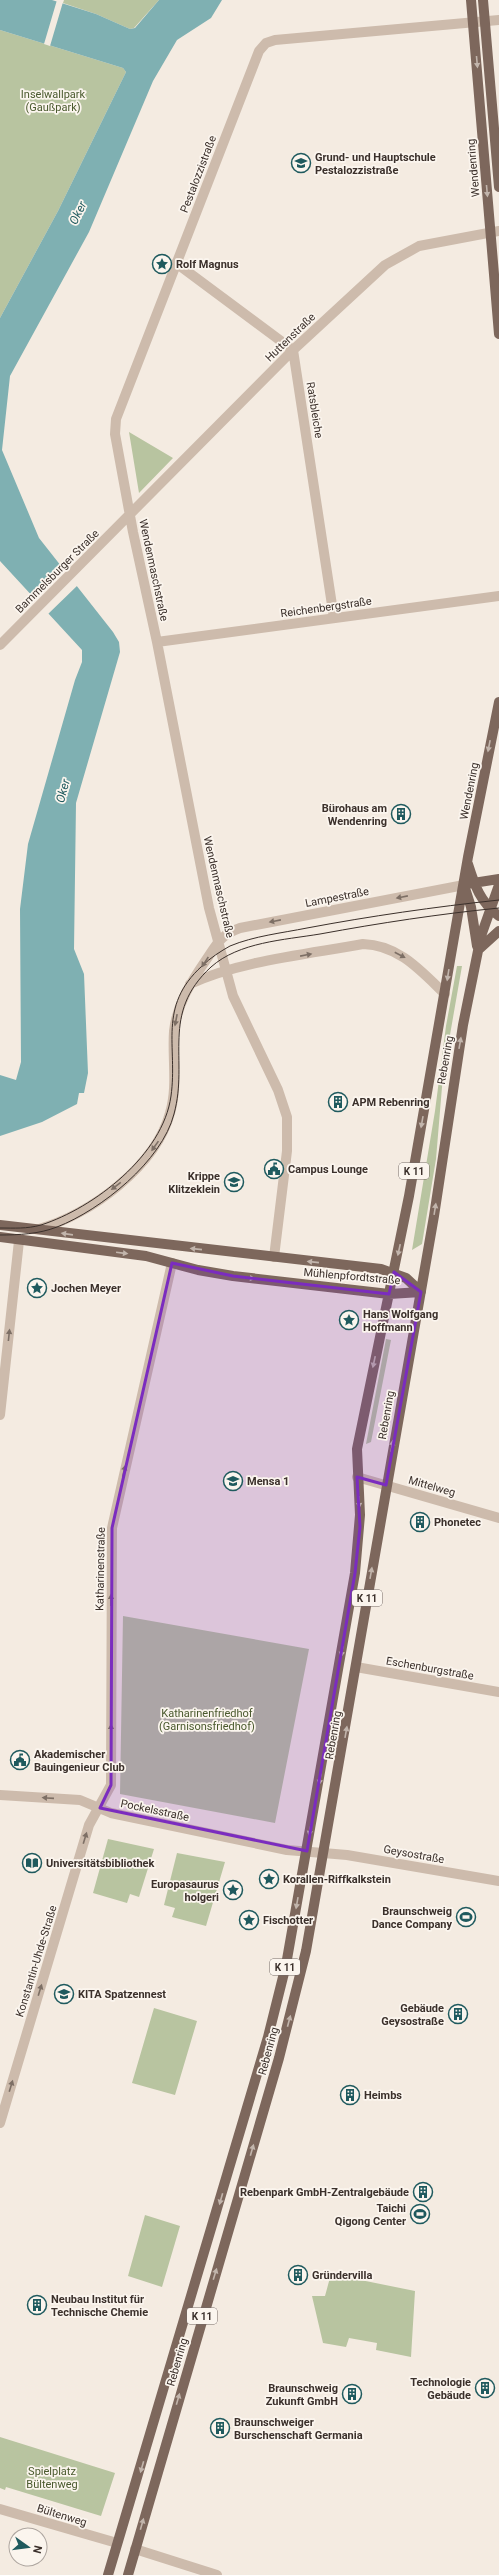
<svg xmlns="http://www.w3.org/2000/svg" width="499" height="2575" font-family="Roboto,sans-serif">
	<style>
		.green { fill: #b8c4a0 }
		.water { fill: #7fb0b2 }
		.pier { fill: #f4ebe1 }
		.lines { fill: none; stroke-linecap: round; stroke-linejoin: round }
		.minor { stroke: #cdbbac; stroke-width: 10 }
		.major { stroke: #7d675c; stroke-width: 10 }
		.tram { stroke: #3b302b; stroke-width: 1 }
		.oneway { fill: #c2b5ac }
		.oneway2 { fill: #7d6f65 }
		.marked { fill: #7b2cbf; fill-opacity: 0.2; stroke: #7b2cbf; stroke-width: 3; stroke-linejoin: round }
		.labels { text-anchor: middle; stroke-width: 3.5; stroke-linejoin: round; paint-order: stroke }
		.shield { fill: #fbf5ee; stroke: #756b66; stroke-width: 1 }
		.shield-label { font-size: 10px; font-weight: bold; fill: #3b302b }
		.park-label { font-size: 11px; fill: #4a5a2e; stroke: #fbf5ee }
		.poi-label { font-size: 11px; font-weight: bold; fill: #3b302b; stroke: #fbf5ee; text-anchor: start }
		.street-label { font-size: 11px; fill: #3b302b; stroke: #fbf5ee }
		.water-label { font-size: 12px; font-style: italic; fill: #1f5a5e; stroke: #fbf5ee }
	</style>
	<rect width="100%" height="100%" fill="#f4ebe1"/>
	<!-- green -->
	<path class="green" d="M64,0H159L134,28L130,29L96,14L63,3Z
		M0,30L123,68L126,72L58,211L0,318Z
		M129,432L173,458L139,493Z
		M457,966H462L443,1075L436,1159L422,1244L412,1250L435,1111L446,1026Z
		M386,1339L391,1340L371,1442L366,1444Z
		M123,1616L309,1649L275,1823L120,1794Z
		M108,1839L154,1849L139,1897L130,1894L127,1903L93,1893Z
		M177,1853L225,1862L206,1926L172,1917L175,1908L164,1905Z
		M154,2008L197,2021L175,2095L132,2083Z
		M145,2215L180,2226L162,2287L128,2276Z
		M331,2274L415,2291L411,2357L376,2350L377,2343L349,2338L346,2347L323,2343L312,2296H325Z
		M0,2437L115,2473L101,2516L6,2487L5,2490L0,2488Z"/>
	<!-- water -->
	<path class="water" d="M0,0H52L96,14L130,29L135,28L159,0H222L211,18L177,40L153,81L89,232L10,376L2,450L39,538L113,632L119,642L120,652L76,803L74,949L84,974L88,1073L84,1093H79L77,1104L42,1122L0,1136V1075L16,1080L21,1062L20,909L28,844L75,680L82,662V650L0,561V318L58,211L126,72L123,68L0,30Z"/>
	<!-- pier -->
	<path class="pier" d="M57,0L63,2L50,46L44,44Z
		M62,566L78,585L47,615L31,597Z"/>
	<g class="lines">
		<!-- minor -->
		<path class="minor" d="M176,263L293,350L334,618
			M157,642L499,596
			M0,645L293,350L385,265L419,246L499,231
			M190,984C239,961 309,954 363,944C399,945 421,971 445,994
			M39,1229C90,1215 156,1166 170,1113C178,1086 172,1059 174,1031C177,1004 191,982 206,960C217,944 220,935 240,928L464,885
			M274,1257L287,1151V1117L278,1090L233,996L209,908L157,642L133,532L115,434L116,419L259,51L266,43L275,40L499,20
			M0,1415L19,1241
			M357,1477L499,1518
			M356,1667L499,1692
			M0,1795L80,1800L111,1813L287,1850L347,1855L499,1881
			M0,2123L89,1825L111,1785L112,1528L172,1263
			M0,2509L117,2543
			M135,2549L217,2575"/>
		<!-- major -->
		<path class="major" d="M471,0L499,334
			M483,0L499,187
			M468,864C475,886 480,902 499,916
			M467,884L499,879
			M464,885L471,907L477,946
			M478,950L499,931
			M0,1225L381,1269L406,1278L421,1292
			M0,1237L146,1256L198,1270L233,1276L389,1294L421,1292
			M108,2575L268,2037L286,1965L355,1573L360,1515L357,1449L409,1196L468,857L499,702
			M128,2575L279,2058L306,1951L434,1216L463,1025L481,936L499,885"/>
		<!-- tram -->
		<path class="tram" d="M0,1228C14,1228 27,1229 41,1225C94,1208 163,1155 171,1096C178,1046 157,1007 202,966C210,958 221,951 230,946C254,936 282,933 307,928C371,916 434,907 499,900
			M0,1235C19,1235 39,1234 57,1227C101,1210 162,1161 174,1114C189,1059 160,1014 211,967C239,942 284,940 320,934C380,923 439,914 499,908"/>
	</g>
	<!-- one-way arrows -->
	<defs><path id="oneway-solid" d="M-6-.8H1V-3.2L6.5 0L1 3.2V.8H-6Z"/></defs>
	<g class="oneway">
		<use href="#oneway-solid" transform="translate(477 62) rotate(85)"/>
		<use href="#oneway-solid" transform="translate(487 191) rotate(85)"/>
		<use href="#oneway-solid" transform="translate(489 746) rotate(101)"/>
		<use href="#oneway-solid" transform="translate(448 975) rotate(99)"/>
		<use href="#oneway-solid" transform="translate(460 1043) rotate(-80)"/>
		<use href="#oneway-solid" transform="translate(422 1122) rotate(100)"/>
		<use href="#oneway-solid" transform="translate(435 1209) rotate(-81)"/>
		<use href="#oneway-solid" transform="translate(67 1234) rotate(-172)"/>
		<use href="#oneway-solid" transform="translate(196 1249) rotate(-174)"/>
		<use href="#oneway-solid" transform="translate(399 1250) rotate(102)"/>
		<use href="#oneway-solid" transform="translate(122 1253) rotate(7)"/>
		<use href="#oneway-solid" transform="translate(313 1262) rotate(-174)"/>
		<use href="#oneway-solid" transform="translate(249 1278) rotate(7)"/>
		<use href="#oneway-solid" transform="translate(374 1362) rotate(102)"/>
		<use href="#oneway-solid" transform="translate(392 1446) rotate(-81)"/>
		<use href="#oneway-solid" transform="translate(359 1502) rotate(86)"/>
		<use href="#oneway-solid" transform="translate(371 1573) rotate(-80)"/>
		<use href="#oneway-solid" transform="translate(342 1651) rotate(100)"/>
		<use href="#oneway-solid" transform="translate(346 1732) rotate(-80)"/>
		<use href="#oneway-solid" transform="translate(320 1779) rotate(100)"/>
		<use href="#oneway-solid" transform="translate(310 1830) rotate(100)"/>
		<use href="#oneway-solid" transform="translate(297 1903) rotate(100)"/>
		<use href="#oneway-solid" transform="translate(289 2021) rotate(-75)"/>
		<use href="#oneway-solid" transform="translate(252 2150) rotate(-74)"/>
		<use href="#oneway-solid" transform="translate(221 2199) rotate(106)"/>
		<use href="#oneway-solid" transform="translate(215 2274) rotate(-73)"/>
		<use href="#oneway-solid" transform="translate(178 2399) rotate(-74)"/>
		<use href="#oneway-solid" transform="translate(142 2467) rotate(106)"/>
		<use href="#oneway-solid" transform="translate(142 2524) rotate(-74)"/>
	</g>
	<g class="oneway2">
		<use href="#oneway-solid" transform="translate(402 897) rotate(169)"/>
		<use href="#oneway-solid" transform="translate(275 921) rotate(169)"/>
		<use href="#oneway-solid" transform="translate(306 955) rotate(-11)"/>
		<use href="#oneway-solid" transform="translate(400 955) rotate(28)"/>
		<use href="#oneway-solid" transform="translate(205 962) rotate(124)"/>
		<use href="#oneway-solid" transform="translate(176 1020) rotate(101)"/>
		<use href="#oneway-solid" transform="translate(155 1146) rotate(125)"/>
		<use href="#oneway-solid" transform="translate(116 1186) rotate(143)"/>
		<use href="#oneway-solid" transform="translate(9 1335) rotate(-84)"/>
		<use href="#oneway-solid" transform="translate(124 1471) rotate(-77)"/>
		<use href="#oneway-solid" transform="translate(111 1600) rotate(-90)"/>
		<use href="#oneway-solid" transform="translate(111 1730) rotate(-90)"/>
		<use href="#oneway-solid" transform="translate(48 1798) rotate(-176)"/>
		<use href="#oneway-solid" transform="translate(85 1838) rotate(-73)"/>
		<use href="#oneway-solid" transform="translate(40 1990) rotate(-73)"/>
		<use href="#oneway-solid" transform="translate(11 2086) rotate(-73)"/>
	</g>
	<!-- marked area -->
	<path class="marked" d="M172,1263L233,1276L389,1294L394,1272L421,1292L386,1485L357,1477L360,1527L355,1573L307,1851L100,1808L111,1785L112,1528Z"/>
	<!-- icons -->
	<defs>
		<symbol id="school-ring" viewBox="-11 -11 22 22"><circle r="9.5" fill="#fbf5ee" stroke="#1f5a5e" stroke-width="1.5"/><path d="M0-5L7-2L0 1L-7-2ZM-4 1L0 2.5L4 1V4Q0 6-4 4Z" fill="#1f5a5e"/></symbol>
		<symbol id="sight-ring" viewBox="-11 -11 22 22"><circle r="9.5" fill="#fbf5ee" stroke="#1f5a5e" stroke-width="1.5"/><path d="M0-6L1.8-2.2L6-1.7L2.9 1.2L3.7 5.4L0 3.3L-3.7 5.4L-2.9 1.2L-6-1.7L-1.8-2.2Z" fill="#1f5a5e"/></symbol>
		<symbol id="building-ring" viewBox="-11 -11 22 22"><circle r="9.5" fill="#fbf5ee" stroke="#1f5a5e" stroke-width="1.5"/><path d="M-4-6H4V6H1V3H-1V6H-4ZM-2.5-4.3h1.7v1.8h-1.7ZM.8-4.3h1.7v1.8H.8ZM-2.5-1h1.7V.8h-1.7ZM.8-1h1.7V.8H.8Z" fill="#1f5a5e"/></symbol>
		<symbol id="civic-ring" viewBox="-11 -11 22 22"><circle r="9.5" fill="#fbf5ee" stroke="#1f5a5e" stroke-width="1.5"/><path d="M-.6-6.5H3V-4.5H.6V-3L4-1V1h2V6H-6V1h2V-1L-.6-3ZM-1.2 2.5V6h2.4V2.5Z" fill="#1f5a5e"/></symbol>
		<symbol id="university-ring" viewBox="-11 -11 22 22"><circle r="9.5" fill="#fbf5ee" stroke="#1f5a5e" stroke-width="1.5"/><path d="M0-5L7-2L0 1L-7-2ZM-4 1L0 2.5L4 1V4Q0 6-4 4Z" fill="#1f5a5e"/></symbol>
		<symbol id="library-ring" viewBox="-11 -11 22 22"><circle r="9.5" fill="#fbf5ee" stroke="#1f5a5e" stroke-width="1.5"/><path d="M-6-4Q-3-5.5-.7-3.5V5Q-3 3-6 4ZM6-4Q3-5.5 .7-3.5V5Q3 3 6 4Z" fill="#1f5a5e"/></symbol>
		<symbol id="stadium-ring" viewBox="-11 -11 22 22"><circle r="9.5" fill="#fbf5ee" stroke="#1f5a5e" stroke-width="1.5"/><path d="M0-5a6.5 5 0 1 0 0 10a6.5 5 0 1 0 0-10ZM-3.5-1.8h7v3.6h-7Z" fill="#1f5a5e"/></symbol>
	</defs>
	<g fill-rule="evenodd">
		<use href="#school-ring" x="290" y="152" width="22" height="22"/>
		<use href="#sight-ring" x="151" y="253" width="22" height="22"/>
		<use href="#building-ring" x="390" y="803" width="22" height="22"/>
		<use href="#building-ring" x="327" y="1091" width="22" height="22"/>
		<use href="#civic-ring" x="263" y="1158" width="22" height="22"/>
		<use href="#school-ring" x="223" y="1171" width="22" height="22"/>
		<use href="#sight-ring" x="26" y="1277" width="22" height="22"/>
		<use href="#sight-ring" x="338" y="1309" width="22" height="22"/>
		<use href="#university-ring" x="222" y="1470" width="22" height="22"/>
		<use href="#building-ring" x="409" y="1511" width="22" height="22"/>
		<use href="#civic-ring" x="9" y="1749" width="22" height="22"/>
		<use href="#library-ring" x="21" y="1852" width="22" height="22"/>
		<use href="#sight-ring" x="258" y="1868" width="22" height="22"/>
		<use href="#sight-ring" x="222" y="1879" width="22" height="22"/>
		<use href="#stadium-ring" x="455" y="1906" width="22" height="22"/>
		<use href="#sight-ring" x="238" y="1909" width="22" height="22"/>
		<use href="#school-ring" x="53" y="1983" width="22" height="22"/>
		<use href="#building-ring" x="447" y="2003" width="22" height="22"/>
		<use href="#building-ring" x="339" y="2084" width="22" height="22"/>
		<use href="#building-ring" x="412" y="2181" width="22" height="22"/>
		<use href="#stadium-ring" x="409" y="2203" width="22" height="22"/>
		<use href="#building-ring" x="287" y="2264" width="22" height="22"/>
		<use href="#building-ring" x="26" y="2294" width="22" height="22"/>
		<use href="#building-ring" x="474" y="2377" width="22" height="22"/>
		<use href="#building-ring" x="341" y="2383" width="22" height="22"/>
		<use href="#building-ring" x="209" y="2417" width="22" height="22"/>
	</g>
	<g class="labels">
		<!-- shield labels -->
		<g class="shield">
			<rect x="399" y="1163" width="30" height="16" rx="3"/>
			<rect x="352" y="1590" width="30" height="16" rx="3"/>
			<rect x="270" y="1959" width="30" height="16" rx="3"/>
			<rect x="187" y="2308" width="30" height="16" rx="3"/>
		</g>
		<g class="shield-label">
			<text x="414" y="1175">K 11</text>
			<text x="367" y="1602">K 11</text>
			<text x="285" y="1971">K 11</text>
			<text x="202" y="2320">K 11</text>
		</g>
		<!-- park labels -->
		<g class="park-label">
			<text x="53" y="98">Inselwallpark<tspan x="53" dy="13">(Gaußpark)</tspan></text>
			<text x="207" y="1717">Katharinenfriedhof<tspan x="207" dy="13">(Garnisonsfriedhof)</tspan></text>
			<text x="52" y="2475">Spielplatz<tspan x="52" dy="13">Bültenweg</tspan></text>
		</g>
		<!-- poi labels -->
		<g class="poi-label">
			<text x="315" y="161">Grund- und Hauptschule<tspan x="315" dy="13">Pestalozzistraße</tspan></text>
			<text x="176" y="268">Rolf Magnus</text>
			<text x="387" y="812" text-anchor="end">Bürohaus am<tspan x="387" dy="13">Wendenring</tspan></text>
			<text x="352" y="1106">APM Rebenring</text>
			<text x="288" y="1173">Campus Lounge</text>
			<text x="220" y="1180" text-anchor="end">Krippe<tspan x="220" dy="13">Klitzeklein</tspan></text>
			<text x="51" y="1292">Jochen Meyer</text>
			<text x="363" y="1318">Hans Wolfgang<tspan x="363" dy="13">Hoffmann</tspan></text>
			<text x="247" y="1485">Mensa 1</text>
			<text x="434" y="1526">Phonetec</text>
			<text x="34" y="1758">Akademischer<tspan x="34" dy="13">Bauingenieur Club</tspan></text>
			<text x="46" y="1867">Universitätsbibliothek</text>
			<text x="283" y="1883">Korallen-Riffkalkstein</text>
			<text x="219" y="1888" text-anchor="end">Europasaurus<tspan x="219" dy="13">holgeri</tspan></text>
			<text x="452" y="1915" text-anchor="end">Braunschweig<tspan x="452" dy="13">Dance Company</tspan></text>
			<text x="263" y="1924">Fischotter</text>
			<text x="78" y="1998">KITA Spatzennest</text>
			<text x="444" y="2012" text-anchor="end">Gebäude<tspan x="444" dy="13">Geysostraße</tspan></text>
			<text x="364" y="2099">Heimbs</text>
			<text x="409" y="2196" text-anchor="end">Rebenpark GmbH-Zentralgebäude</text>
			<text x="406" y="2212" text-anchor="end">Taichi<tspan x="406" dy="13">Qigong Center</tspan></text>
			<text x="312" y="2279">Gründervilla</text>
			<text x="51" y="2303">Neubau Institut für<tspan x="51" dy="13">Technische Chemie</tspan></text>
			<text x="471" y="2386" text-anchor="end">Technologie<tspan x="471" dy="13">Gebäude</tspan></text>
			<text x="338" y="2392" text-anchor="end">Braunschweig<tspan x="338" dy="13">Zukunft GmbH</tspan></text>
			<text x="234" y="2426">Braunschweiger<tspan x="234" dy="13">Burschenschaft Germania</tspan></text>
		</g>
		<!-- street labels -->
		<g class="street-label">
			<text transform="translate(473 168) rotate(-95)" y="4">Wendenring</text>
			<text transform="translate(198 174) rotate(-69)" y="4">Pestalozzistraße</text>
			<text transform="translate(290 337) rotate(-44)" y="4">Huttenstraße</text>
			<text transform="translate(315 410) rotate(81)" y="4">Ratsbleiche</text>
			<text transform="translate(154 570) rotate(78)" y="4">Wendenmaschstraße</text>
			<text transform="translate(57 571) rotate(-45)" y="4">Bammelsburger Straße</text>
			<text transform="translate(326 607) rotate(-8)" y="4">Reichenbergstraße</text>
			<text transform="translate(469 791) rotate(-79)" y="4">Wendenring</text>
			<text transform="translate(219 887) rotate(77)" y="4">Wendenmaschstraße</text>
			<text transform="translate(337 897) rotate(-11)" y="4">Lampestraße</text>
			<text transform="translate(445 1060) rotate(-80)" y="4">Rebenring</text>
			<text transform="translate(352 1276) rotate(5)" y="4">Mühlenpfordtstraße</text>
			<text transform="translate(386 1415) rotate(-80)" y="4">Rebenring</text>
			<text transform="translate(432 1486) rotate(16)" y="4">Mittelweg</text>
			<text transform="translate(100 1569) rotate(-89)" y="4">Katharinenstraße</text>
			<text transform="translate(430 1668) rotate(10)" y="4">Eschenburgstraße</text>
			<text transform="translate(333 1735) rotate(-80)" y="4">Rebenring</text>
			<text transform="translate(155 1810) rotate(12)" y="4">Pockelsstraße</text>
			<text transform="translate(414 1854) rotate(10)" y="4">Geysostraße</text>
			<text transform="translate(36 1961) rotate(-73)" y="4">Konstantin-Uhde-Straße</text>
			<text transform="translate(268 2051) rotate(-75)" y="4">Rebenring</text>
			<text transform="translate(177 2362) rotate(-74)" y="4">Rebenring</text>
			<text transform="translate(62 2515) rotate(17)" y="4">Bültenweg</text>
		</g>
		<!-- water labels -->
		<g class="water-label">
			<text transform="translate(78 213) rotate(-64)" y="4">Oker</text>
			<text transform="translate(63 791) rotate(-75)" y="4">Oker</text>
		</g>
	</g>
	<!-- north arrow -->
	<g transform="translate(28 2547) rotate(104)"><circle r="19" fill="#fbf5ee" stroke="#aea6a0"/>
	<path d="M0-3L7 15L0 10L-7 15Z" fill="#1f5a5e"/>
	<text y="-6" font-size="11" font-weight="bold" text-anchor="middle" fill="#3b302b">N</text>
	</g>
</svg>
